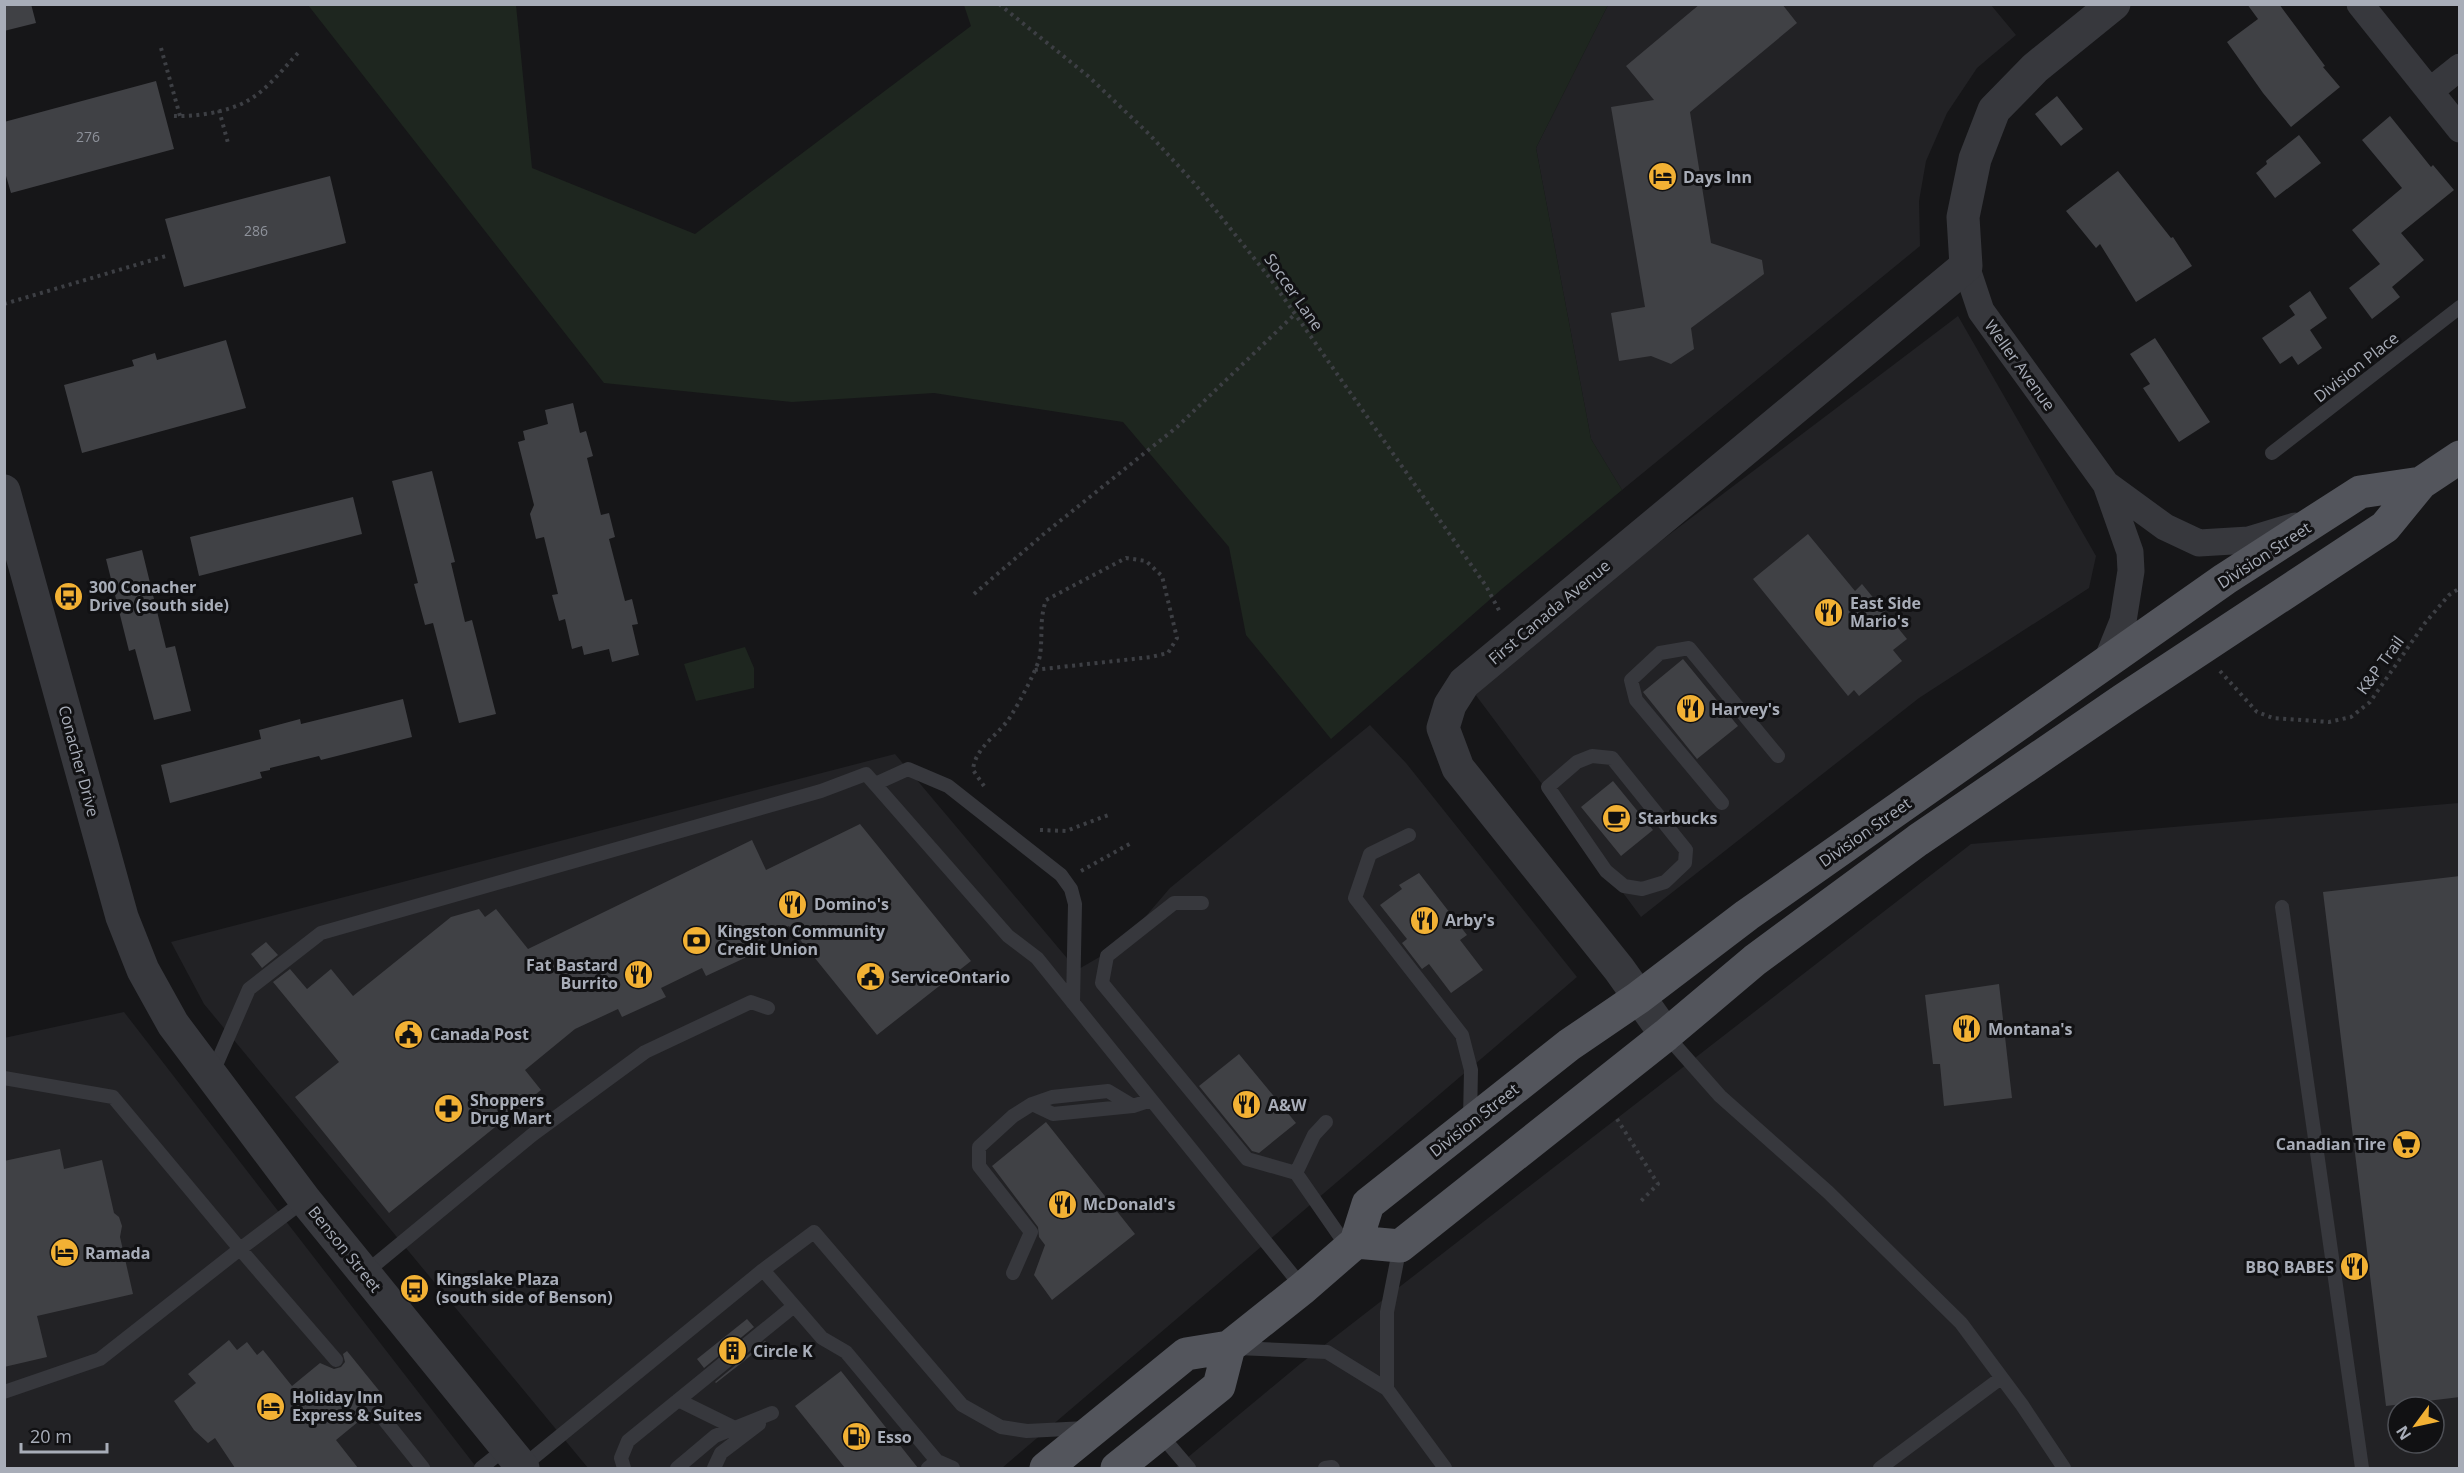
<svg xmlns="http://www.w3.org/2000/svg" width="2464" height="1473" font-family="'Open Sans',sans-serif">
	<style>
		.built { fill: #222225; fill-rule: evenodd }
		.green { fill: #1e261f }
		.building { fill: #404145 }
		.lines { fill: none; stroke-linecap: round; stroke-linejoin: round }
		.path { stroke: #3d3f44; stroke-width: 4; stroke-dasharray: 3 4.5; stroke-linecap: butt }
		.service { stroke: #37383d; stroke-width: 14 }
		.minor { stroke: #37383d; stroke-width: 27 }
		.tertiary { stroke: #37383d; stroke-width: 33 }
		.primary { stroke: #53555c; stroke-width: 33 }
		.labels { text-anchor: middle; stroke-width: 6; stroke-linejoin: round; paint-order: stroke }
		.number-label { font-size: 14px; fill: #8e929b }
		.poi-label { font-size: 16px; font-weight: bold; fill: #a8adb8; stroke: #111113; text-anchor: start }
		.street-label { font-size: 16px; fill: #a8adb8; stroke: #111113 }
	</style>
	<rect width="100%" height="100%" fill="#161618"/>
	<!-- built -->
	<path class="built" d="M1608,5H1991L2016,35L1977,68L1947,113L1926,161L1919,201L1920,246L1622,490L1591,439L1536,148Z
		M1958,316L2096,556L2089,588L1919,698L1641,917L1469,686Z
		M1370,725L1406,763L1577,977L1002,1468H588L204,1004L171,942L895,754L1077,970L1122,944L1170,888Z
		M2459,803V1468H1175L1300,1364L1971,844ZM2398,1407H2434V1443H2398Z
		M124,1012L477,1468H5L4,1038Z"/>
	<!-- green -->
	<path class="green" d="M308,5H516L532,168L695,234L971,26L964,5H1608L1536,148L1591,439L1622,490L1503,588L1331,739L1246,635L1229,547L1123,422L934,393L792,402L604,383Z
		M745,647L754,668V688L696,701L684,664Z"/>
	<!-- building -->
	<path class="building" d="M4,4H31L36,23L4,31Z
		M1700,4H1782L1797,23L1690,112L1711,243L1762,260L1764,274L1691,328L1694,349L1671,364L1651,356L1619,361L1611,313L1645,307L1611,107L1654,100L1626,66Z
		M2247,4H2279L2325,66L2323,67L2340,87L2291,127L2263,93L2227,42L2258,19Z
		M156,81L174,149L11,193L4,169V122Z
		M2057,96L2083,129L2061,146L2035,114Z
		M2390,116L2431,167L2433,165L2454,190L2401,233L2424,260L2392,287L2400,297L2372,319L2349,288L2380,264L2352,230L2402,188L2362,140Z
		M2299,135L2321,163L2275,198L2256,173L2267,164L2266,161Z
		M2118,171L2171,238L2173,237L2192,266L2136,302L2100,244L2096,248L2066,211Z
		M330,176L346,243L184,287L165,219Z
		M2310,291L2327,318L2310,330L2322,348L2298,365L2292,356L2280,364L2262,338L2295,315L2289,306Z
		M2155,338L2210,422L2179,442L2143,388L2150,384L2130,354Z
		M226,340L246,408L82,453L64,385L134,366L132,360L155,353L157,360Z
		M573,403L580,433L586,431L593,456L587,458L601,515L609,513L615,537L609,539L625,601L632,599L638,624L632,625L639,655L612,662L609,649L584,655L582,646L572,649L565,619L559,621L552,595L558,594L544,537L536,539L530,514L534,505L518,442L525,440L523,431L548,424L545,410Z
		M432,471L455,562L451,563L465,622L472,620L496,714L459,723L433,623L425,625L414,584L418,583L392,481Z
		M353,497L362,534L199,576L190,537Z
		M1808,534L1855,591L1862,584L1907,639L1893,650L1902,661L1859,696L1854,690L1848,696L1753,579Z
		M142,550L166,648L175,646L191,711L154,720L135,649L129,651L106,559Z
		M1683,659L1738,726L1697,759L1643,692Z
		M403,699L412,737L321,760L319,756L270,768V770L260,772L262,778L170,803L161,765L261,739L259,730L300,719L301,724Z
		M1613,781L1653,830L1621,856L1581,807Z
		M860,824L971,961L877,1035L789,926L745,947L749,956L706,976L702,968L661,988L666,997L622,1017L618,1009L575,1029L525,1070L541,1090L389,1213L295,1097L339,1062L273,982L290,969L307,989L331,969L353,996L451,917L479,909L485,917L496,909L528,949L752,840L766,870Z
		M1419,873L1467,935L1460,940L1483,970L1451,993L1429,964L1422,969L1402,943L1407,939L1380,905L1402,889L1399,885Z
		M2460,876V1397L2386,1406L2323,892Z
		M266,942L278,955L262,968L251,954Z
		M1999,984L2012,1098L1944,1106L1940,1064H1933L1925,995Z
		M1239,1054L1296,1123L1259,1153L1252,1151L1199,1086Z
		M1046,1122L1135,1234L1052,1300L1034,1275L1045,1245L1039,1237L1038,1227L992,1166Z
		M60,1149L64,1169L102,1160L114,1213L119,1217L122,1226L120,1237L133,1294L37,1316L47,1357L4,1367V1161Z
		M747,1319L754,1327L704,1368L697,1359Z
		M229,1340L237,1350L247,1342L257,1355L263,1350L292,1386L320,1363L334,1369L341,1367L345,1362L343,1354L347,1351L381,1393L377,1396L369,1393L364,1395L361,1403L364,1417L336,1440L358,1468H235L215,1438L208,1443L194,1430L174,1401L196,1383L188,1374Z
		M765,1341L767,1343L716,1383L715,1382Z
		M841,1371L918,1468H845L795,1406Z"/>
	<g class="lines">
		<!-- path -->
		<path class="path" d="M999,4L1088,76L1150,135L1194,183L1269,277L1486,586L1501,614
			M161,48L180,116
			M219,110L228,143
			M174,116C195,117 228,112 247,101C267,90 282,70 298,53
			M4,304L166,256
			M974,594L1045,533L1177,427L1294,315
			M2220,671L2257,712L2273,718L2329,722L2351,717L2370,702L2425,623L2449,595L2460,588
			M984,786L973,770C975,746 1001,734 1012,714C1019,703 1039,666 1040,655C1043,635 1039,621 1046,600L1126,558L1146,561L1162,576L1177,638L1168,653L1151,657L1034,670
			M1040,830L1066,831L1111,814
			M1081,871L1133,842
			M1617,1119L1658,1184L1639,1203"/>
		<!-- service -->
		<path class="service" d="M2272,453L2460,307
			M1592,756L1612,758L1686,850L1685,863L1665,882L1642,889L1624,886L1606,871L1548,787L1577,762Z
			M875,784L908,769L948,786L1061,875L1071,889L1075,904L1073,1003
			M1722,803L1636,700L1631,680L1660,653L1689,648L1778,756
			M1409,835L1370,854L1355,898L1462,1035L1471,1070L1470,1119
			M1202,903H1174L1107,956L1102,983L1247,1159L1296,1173
			M2282,907L2362,1468
			M1666,1035L1720,1096L1828,1192L1961,1323L2022,1405L2064,1468
			M213,1072L249,989L321,933L821,791L866,774L1008,936L1037,958L1303,1288
			M4,1078L113,1097L240,1249L305,1200
			M1032,1104L1052,1097L1108,1091L1133,1106
			M1326,1122L1314,1135L1296,1173L1348,1248
			M763,1270L822,1338L846,1352L937,1461
			M365,1273L532,1135L645,1052L751,1002L768,1008
			M1013,1273L1031,1232L979,1166V1147L1013,1116L1032,1104L1053,1114L1133,1106L1151,1100
			M1237,1348L1327,1352L1387,1389L1445,1468
			M1387,1389V1312L1400,1246
			M4,1392L100,1359L240,1249L336,1360
			M678,1400L735,1428
			M370,1402L423,1468
			M1160,1434L1189,1468
			M522,1467L763,1270L814,1232L962,1405L1001,1427L1027,1431L1086,1428
			M481,1468L506,1448
			M624,1468L621,1458L628,1441L794,1306
			M677,1468L715,1436L772,1413
			M714,1468L721,1453L759,1424
			M928,1468L937,1461L953,1468
			M1325,1468L1332,1467L1333,1468
			M1880,1468L2001,1378"/>
		<!-- minor -->
		<path class="minor" d="M2360,4L2460,129
			M2430,91L2460,67
			M1966,266L1981,311L2106,484L2130,552L2131,571L2123,621L2106,663
			M2106,484L2165,527L2199,543L2249,540L2295,526"/>
		<!-- tertiary -->
		<path class="tertiary" d="M4,491L122,917L143,970L173,1024L305,1200L523,1468
			M1666,1035L1619,969L1458,768L1443,728L1450,705L1464,683L1966,266L1963,217L1975,159L1994,110L2035,68L2114,4"/>
		<!-- primary -->
		<path class="primary" d="M1356,1242L1400,1246L1666,1035L1755,960L1918,840L2123,700L2385,527L2421,483L2460,457
			M1046,1468L1186,1354L1229,1347L1303,1288L1356,1242L1368,1204L1569,1045L1638,998L1747,915L2225,579L2360,492L2421,483
			M1117,1468L1219,1386L1229,1347"/>
	</g>
	<!-- icons -->
	<defs>
		<symbol id="hotel-disc" viewBox="-11 -11 22 22"><circle r="9.5" fill="#f2b134" stroke="#111113"/><path d="M-6-4.5h1.5V1H6V5H4.5V3h-9V5H-6ZM-4 0a1.8 1.8 0 1 1 3.6 0ZM.5 0V-2.5h3Q6-2.5 6 0Z" fill="#111"/></symbol>
		<symbol id="bus-disc" viewBox="-11 -11 22 22"><circle r="9.5" fill="#f2b134" stroke="#111113"/><path d="M-5-6H5V4H4V6H2V4H-2V6H-4V4H-5ZM-3.5-4V0h7V-4ZM-3.5 1.2v1.5H-2V1.2ZM2 1.2v1.5H3.5V1.2Z" fill="#111"/></symbol>
		<symbol id="restaurant-disc" viewBox="-11 -11 22 22"><circle r="9.5" fill="#f2b134" stroke="#111113"/><path d="M-5-6h1v4h1v-4h1v4h1v-4h1v5L-1.5 .5V6h-2V.5L-5-1ZM5-6V6H3V1.5H1.5Q1.5-4 5-6Z" fill="#111"/></symbol>
		<symbol id="cafe-disc" viewBox="-11 -11 22 22"><circle r="9.5" fill="#f2b134" stroke="#111113"/><path d="M-5.5-4.5H6V0H3Q3 3.5 0 3.5H-2.5Q-5.5 3.5-5.5 0ZM3-3.2v2h1.7v-2ZM-6 4.5H4V6H-6Z" fill="#111"/></symbol>
		<symbol id="bank-disc" viewBox="-11 -11 22 22"><circle r="9.5" fill="#f2b134" stroke="#111113"/><path d="M-6-4H6V4H-6ZM0-2.3a2.3 2.3 0 1 0 0 4.6a2.3 2.3 0 1 0 0-4.6Z" fill="#111"/></symbol>
		<symbol id="civic-disc" viewBox="-11 -11 22 22"><circle r="9.5" fill="#f2b134" stroke="#111113"/><path d="M-.6-6.5H3V-4.5H.6V-3L4-1V1h2V6H-6V1h2V-1L-.6-3ZM-1.2 2.5V6h2.4V2.5Z" fill="#111"/></symbol>
		<symbol id="pharmacy-disc" viewBox="-11 -11 22 22"><circle r="9.5" fill="#f2b134" stroke="#111113"/><path d="M-2-6h4v4h4v4h-4v4h-4v-4h-4v-4h4Z" fill="#111"/></symbol>
		<symbol id="supermarket-disc" viewBox="-11 -11 22 22"><circle r="9.5" fill="#f2b134" stroke="#111113"/><path d="M-6-5.5h2.5l.6 2H6L4.5 2H-2.5L-4.4-4H-6ZM-1.5 3.2a1.3 1.3 0 1 0 .1 0ZM3 3.2a1.3 1.3 0 1 0 .1 0Z" fill="#111"/></symbol>
		<symbol id="building-disc" viewBox="-11 -11 22 22"><circle r="9.5" fill="#f2b134" stroke="#111113"/><path d="M-4-6H4V6H1V3H-1V6H-4ZM-2.5-4.3h1.7v1.8h-1.7ZM.8-4.3h1.7v1.8H.8ZM-2.5-1h1.7V.8h-1.7ZM.8-1h1.7V.8H.8Z" fill="#111"/></symbol>
		<symbol id="fuel-disc" viewBox="-11 -11 22 22"><circle r="9.5" fill="#f2b134" stroke="#111113"/><path d="M-5.5-6h7V0h2V4h1.3V-2.5L3-4.5l.8-.8L6-3V5H2.5V1h-1V6h-7ZM-4.2-4.7v3.2H.2V-4.7Z" fill="#111"/></symbol>
	</defs>
	<g fill-rule="evenodd">
		<use href="#hotel-disc" x="1646" y="160" width="33" height="33"/>
		<use href="#bus-disc" x="52" y="580" width="33" height="33"/>
		<use href="#restaurant-disc" x="1812" y="596" width="33" height="33"/>
		<use href="#restaurant-disc" x="1674" y="692" width="33" height="33"/>
		<use href="#cafe-disc" x="1600" y="802" width="33" height="33"/>
		<use href="#restaurant-disc" x="776" y="888" width="33" height="33"/>
		<use href="#restaurant-disc" x="1408" y="904" width="33" height="33"/>
		<use href="#bank-disc" x="680" y="924" width="33" height="33"/>
		<use href="#restaurant-disc" x="622" y="958" width="33" height="33"/>
		<use href="#civic-disc" x="854" y="960" width="33" height="33"/>
		<use href="#restaurant-disc" x="1950" y="1012" width="33" height="33"/>
		<use href="#civic-disc" x="392" y="1018" width="33" height="33"/>
		<use href="#restaurant-disc" x="1230" y="1088" width="33" height="33"/>
		<use href="#pharmacy-disc" x="432" y="1092" width="33" height="33"/>
		<use href="#supermarket-disc" x="2390" y="1128" width="33" height="33"/>
		<use href="#restaurant-disc" x="1046" y="1188" width="33" height="33"/>
		<use href="#hotel-disc" x="48" y="1236" width="33" height="33"/>
		<use href="#restaurant-disc" x="2338" y="1250" width="33" height="33"/>
		<use href="#bus-disc" x="398" y="1272" width="33" height="33"/>
		<use href="#building-disc" x="716" y="1334" width="33" height="33"/>
		<use href="#hotel-disc" x="254" y="1390" width="33" height="33"/>
		<use href="#fuel-disc" x="840" y="1420" width="33" height="33"/>
	</g>
	<g class="labels">
		<!-- number labels -->
		<g class="number-label">
			<text x="88" y="142">276</text>
			<text x="256" y="236">286</text>
		</g>
		<!-- poi labels -->
		<g class="poi-label">
			<text x="1683" y="183">Days Inn</text>
			<text x="89" y="593">300 Conacher<tspan x="89" dy="18">Drive (south side)</tspan></text>
			<text x="1850" y="609">East Side<tspan x="1850" dy="18">Mario's</tspan></text>
			<text x="1711" y="715">Harvey's</text>
			<text x="1638" y="824">Starbucks</text>
			<text x="814" y="910">Domino's</text>
			<text x="1445" y="926">Arby's</text>
			<text x="717" y="937">Kingston Community<tspan x="717" dy="18">Credit Union</tspan></text>
			<text x="618" y="971" text-anchor="end">Fat Bastard<tspan x="618" dy="18">Burrito</tspan></text>
			<text x="891" y="983">ServiceOntario</text>
			<text x="1988" y="1035">Montana's</text>
			<text x="430" y="1040">Canada Post</text>
			<text x="470" y="1106">Shoppers<tspan x="470" dy="18">Drug Mart</tspan></text>
			<text x="1268" y="1111">A&amp;W</text>
			<text x="2386" y="1150" text-anchor="end">Canadian Tire</text>
			<text x="1083" y="1210">McDonald's</text>
			<text x="85" y="1259">Ramada</text>
			<text x="2334" y="1273" text-anchor="end">BBQ BABES</text>
			<text x="436" y="1285">Kingslake Plaza<tspan x="436" dy="18">(south side of Benson)</tspan></text>
			<text x="753" y="1357">Circle K</text>
			<text x="292" y="1403">Holiday Inn<tspan x="292" dy="18">Express &amp; Suites</tspan></text>
			<text x="877" y="1443">Esso</text>
		</g>
		<!-- street labels -->
		<g class="street-label">
			<text transform="translate(1294 292) rotate(55)" y="6">Soccer Lane</text>
			<text transform="translate(2020 365) rotate(54)" y="6">Weller Avenue</text>
			<text transform="translate(2356 367) rotate(-38)" y="6">Division Place</text>
			<text transform="translate(2264 555) rotate(-33)" y="6">Division Street</text>
			<text transform="translate(1549 612) rotate(-40)" y="6">First Canada Avenue</text>
			<text transform="translate(2380 665) rotate(-54)" y="6">K&amp;P Trail</text>
			<text transform="translate(79 761) rotate(75)" y="6">Conacher Drive</text>
			<text transform="translate(1865 832) rotate(-35)" y="6">Division Street</text>
			<text transform="translate(1474 1120) rotate(-38)" y="6">Division Street</text>
			<text transform="translate(345 1249) rotate(51)" y="6">Benson Street</text>
		</g>
	</g>
	<!-- border -->
	<rect width="2464" height="1473" fill="none" stroke="#a8adb8" stroke-width="12"/>
	<!-- north arrow -->
	<g transform="translate(2416 1425) rotate(237)"><circle r="28" fill="#111113" stroke="#4d4f55" stroke-width="1.5"/>
	<path d="M0-4.5L10 22L0 15L-10 22Z" fill="#f2b134"/>
	<text y="-9" font-size="16" font-weight="bold" text-anchor="middle" fill="#a8adb8">N</text>
	</g>
	<!-- scale -->
	<path d="M21 1443v9h86v-9" fill="none" stroke="#a8adb8" stroke-width="3"/>
	<text x="30" y="1443" font-size="18" fill="#a8adb8" stroke="#111113" stroke-width="4.5" paint-order="stroke">20 m</text>
</svg>
